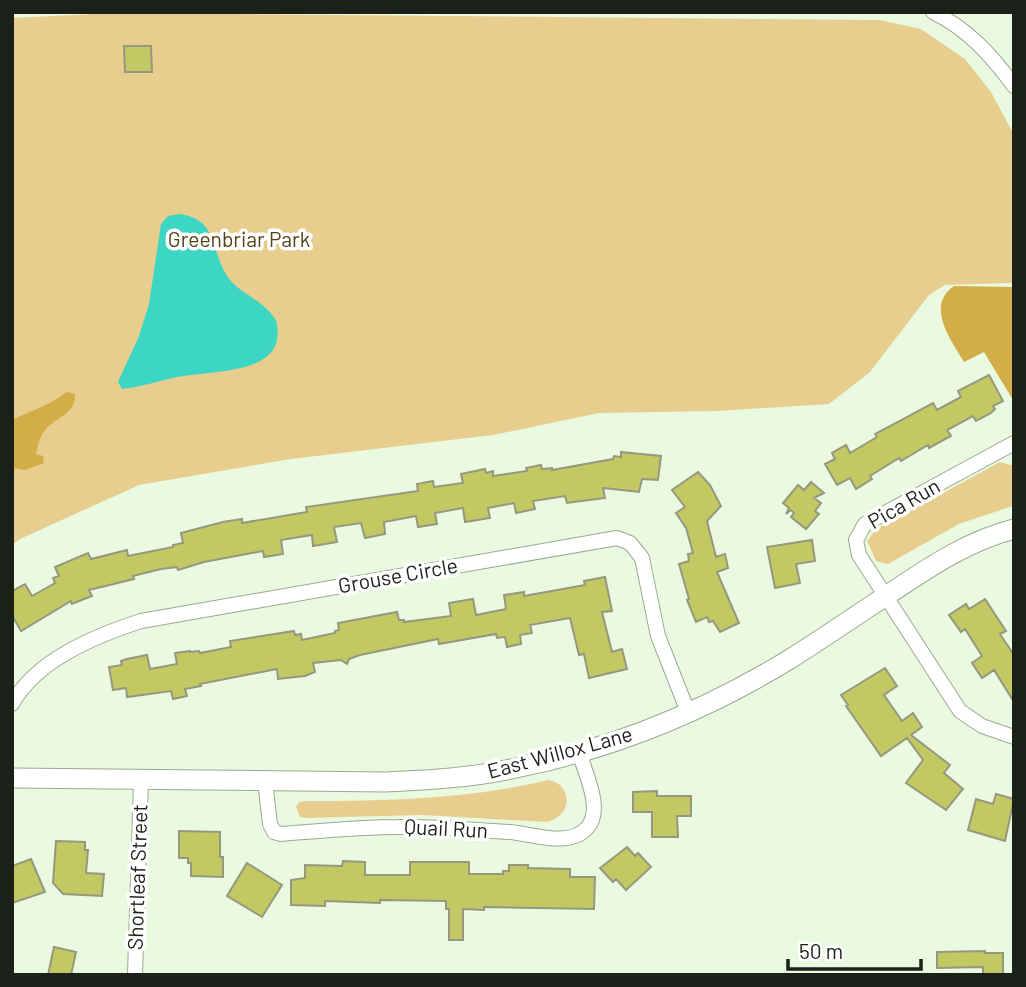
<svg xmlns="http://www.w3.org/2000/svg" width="1026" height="987" font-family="Barlow,sans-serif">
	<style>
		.green { fill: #e8ce8e }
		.forest { fill: #d3ad47 }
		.water { fill: #3dd5c3 }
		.building { fill: #c2c962; stroke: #95987e; stroke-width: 2 }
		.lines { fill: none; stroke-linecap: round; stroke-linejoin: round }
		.minor-casing { stroke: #9aa993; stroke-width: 16 }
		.secondary-casing { stroke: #9aa993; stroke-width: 21 }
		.minor { stroke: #fff; stroke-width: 14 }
		.secondary { stroke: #fff; stroke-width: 19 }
		.labels { text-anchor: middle; stroke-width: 7; stroke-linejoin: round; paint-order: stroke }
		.park-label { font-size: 21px; fill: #534319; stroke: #fff }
		.street-label { font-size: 21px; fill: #1b2118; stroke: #fff }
	</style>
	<rect width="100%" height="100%" fill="#e9fae1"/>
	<!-- green -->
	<path class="green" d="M115,13L880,20L921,29L965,59L991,92L1014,135V283L945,285L929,295L870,372L829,404L718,411L599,413L493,435L291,459L139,485L20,539L12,545V18Z
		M1000,462L1014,466L1013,506L959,524L888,564L876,561L867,541L875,530Z
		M549,780C573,785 573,816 547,822L423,815L306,818L300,817L296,807L299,802L304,801C387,801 468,799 549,780Z"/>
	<!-- forest -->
	<path class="forest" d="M954,286L1014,287L1013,400L984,352L964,362C951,340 925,306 954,286Z
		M67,392L75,394C76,413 59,416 47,428C40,434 38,446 36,454L43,456L44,463L25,470L12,468V420L50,403Z"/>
	<!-- water -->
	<path class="water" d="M179,214C218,219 210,249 227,276C239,294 264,300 275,319C278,324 278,334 277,340C271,373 211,371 184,376C163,379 143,387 122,389L118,382L139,336L149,304L161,224L168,216Z"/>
	<!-- building -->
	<path class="building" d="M124,46H151L152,72H125Z
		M989,375L1003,401L993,406L995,409L991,413L976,421L973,416L947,430L951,436L929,448L928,445L901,461L899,458L870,476L872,479L856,489L850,478L837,485L825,464L835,459L832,453L846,445L850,453L877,437L875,434L933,403L937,410L961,397L958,391Z
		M621,452L661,456L658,480L642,479L639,492L603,488L605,498L567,503L565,496L533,501L535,509L516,513L514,503L488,508L490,518L465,522L463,508L435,513L437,524L418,527L416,516L384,522L385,534L365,538L361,523L334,527L337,542L313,546L312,535L281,540L283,554L264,557L263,551L204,562L178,570L177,567L161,569L133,576L134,579L89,590L92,596L72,604L71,601L21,631L12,615V591L25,584L32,596L55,583L53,578L59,576L55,567L88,553L91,559L127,550L128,556L173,547V545L183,543L181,533L223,522L242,519V523L307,512L306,507L418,491L417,484L433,481L434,487L463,483L461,474L485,469L486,473L493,471V476L527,471L526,468L541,465L542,469L552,468V470L613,459L614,456L621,457Z
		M698,472L710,485L721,506L707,521L716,557L725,554L728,568L717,572L739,623L720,632L713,621L709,622L707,617L696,622L687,600L689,599L679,564L689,561L688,554L693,553L686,528L676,513L685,507L672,490Z
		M811,482L824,493L814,498L821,503L815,511L819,514L806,529L791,517L794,513L791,510L786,514L789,508L783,503L798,485L804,490Z
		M812,540L815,561L796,564L800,583L775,588L767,547Z
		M605,577L612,611L602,612L612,652L622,649L627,669L589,678L584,654L579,655L570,618L530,625L532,633L520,635L521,644L507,647L505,637L497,638L496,634L439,644L438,639L360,655L349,659L347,664L341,660L313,663L315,672L305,676L278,679L277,669L200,684L201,686L185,689L187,696L173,699L171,691L127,697L126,688L113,690L109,667L122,665L121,661L127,659L147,655L150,669L177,664L175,653L190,651V652L199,651L200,653L231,647L230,641L294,631L295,635L301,634L302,640L335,633V631L339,630L338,623L397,612L399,620H404V622L451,616L449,603L473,599L476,615L506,609L504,595L524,592V596L585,585L584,581Z
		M985,599L1006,631L1000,634L1014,655V702L994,670L982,678L972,663L982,656L965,629L961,632L949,615L966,604L969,609Z
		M885,668L897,686L884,695L902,721L913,713L922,727L911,735L950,765L944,773L963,789L946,810L906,783L923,760L907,738L881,756L846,706L848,705L841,695Z
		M657,791V796H691V816H677L678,837H652V812H633V792Z
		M996,794L1014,799L1005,841L968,830L976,799L993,804Z
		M179,831L220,832V857H223V877L191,876V863H188V858H179Z
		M56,841L85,842V850H88L86,873L104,874L102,896L63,894L53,883Z
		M627,847L635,856L638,853L651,867L626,890L616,879L613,882L600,868Z
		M31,859L45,892L12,903V866Z
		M343,861L365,862V875H410V862H469V874H503V871H509V865H528V868L570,869V877H595L594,909L484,907V910L463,909V940H449V909H446V901L380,900V903L325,901V906L291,905V880L305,878V865L342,866Z
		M247,863L282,885L262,917L227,896Z
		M54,947L76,952L71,975H48Z
		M985,951V953H1003V975H983V967L937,968V952Z"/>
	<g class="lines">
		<defs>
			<path id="minor" d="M933,12C968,29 992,56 1014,86
				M1014,443L865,524L856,540L859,555L960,711L982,726L1014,737
				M12,704C36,660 95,636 141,621L617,538L630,543L642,558L658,636L688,712
				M265,781L270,824L274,832L281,834C320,831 359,827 398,827C436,826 473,830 510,832C533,834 569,848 587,828C604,810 585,773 579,752
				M135,975L141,780"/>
			<path id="secondary" d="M12,778L385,782C427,780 469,778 511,769C609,750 705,711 790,659C825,637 858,614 892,592C931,566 968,541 1014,529"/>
		</defs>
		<!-- minor casing -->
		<use href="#minor" class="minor-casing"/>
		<!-- secondary casing -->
		<use href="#secondary" class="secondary-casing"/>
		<!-- minor -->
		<use href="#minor" class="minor"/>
		<!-- secondary -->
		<use href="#secondary" class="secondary"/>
	</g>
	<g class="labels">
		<!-- park labels -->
		<g class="park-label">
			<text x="239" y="247">Greenbriar Park</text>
		</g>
		<!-- street labels -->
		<g class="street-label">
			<text transform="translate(904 504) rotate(-30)" y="7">Pica Run</text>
			<text transform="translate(398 576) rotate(-10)" y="7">Grouse Circle</text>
			<text transform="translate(560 753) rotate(-15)" y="7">East Willox Lane</text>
			<text transform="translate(446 829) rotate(3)" y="7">Quail Run</text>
			<text transform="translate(138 877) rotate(-88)" y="7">Shortleaf Street</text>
		</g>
	</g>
	<!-- border -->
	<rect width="1026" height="987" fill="none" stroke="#1b2118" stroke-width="28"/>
	<!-- scale -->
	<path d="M788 959v10h133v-10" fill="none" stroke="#1b2118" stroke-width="3.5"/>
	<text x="799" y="959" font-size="21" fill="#1b2118" stroke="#ffffff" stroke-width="5" paint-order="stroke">50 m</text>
</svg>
